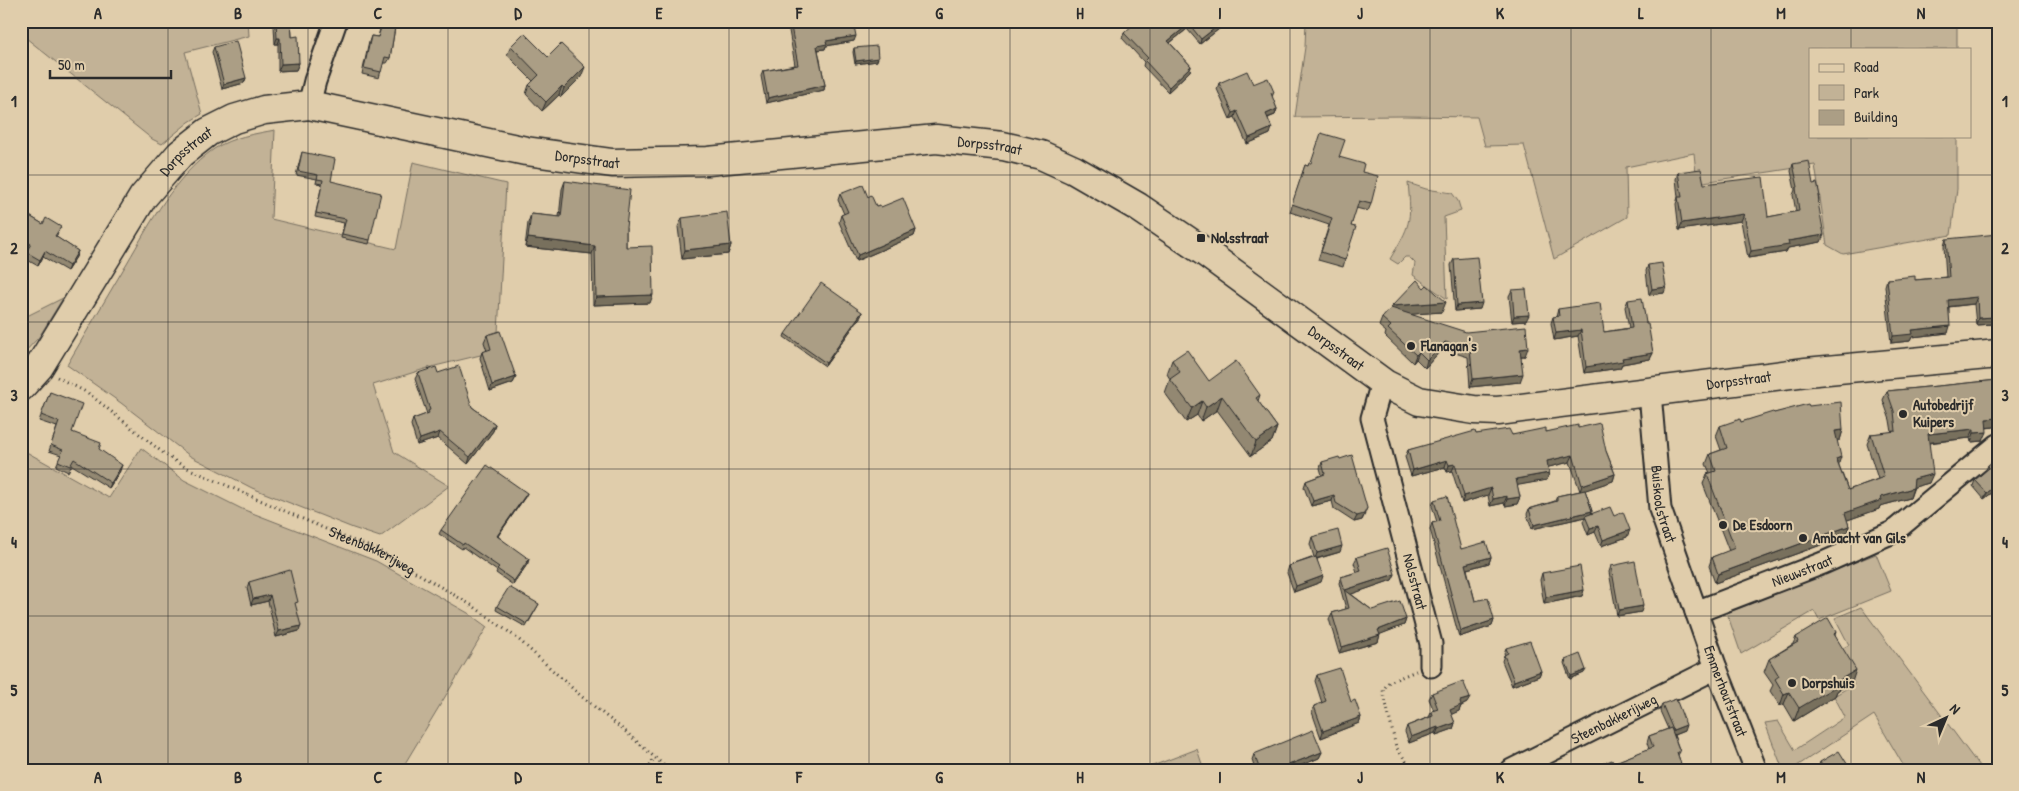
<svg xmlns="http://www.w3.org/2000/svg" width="2019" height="791" font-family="'Patrick Hand',sans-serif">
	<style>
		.green { fill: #c2b296; stroke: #766e60 }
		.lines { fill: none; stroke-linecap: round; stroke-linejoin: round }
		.minor-casing { stroke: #2b2b2b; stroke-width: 25 }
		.major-casing { stroke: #2b2b2b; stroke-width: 31 }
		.path { stroke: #2b2b2b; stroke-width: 3; stroke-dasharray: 1 4; stroke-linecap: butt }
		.minor { stroke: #e0cdab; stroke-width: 21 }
		.major { stroke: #e0cdab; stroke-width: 28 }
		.wall { fill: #938872; stroke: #2b2b2b }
		.shaded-wall { fill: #786f5d; stroke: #2b2b2b }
		.building { fill: #ab9e85; stroke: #2b2b2b }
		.grid { fill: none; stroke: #2b2b2b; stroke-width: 1; stroke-opacity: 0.55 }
		.poi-dot { fill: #2b2b2b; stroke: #e0cdab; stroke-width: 2 }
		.labels { text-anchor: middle; stroke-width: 4; stroke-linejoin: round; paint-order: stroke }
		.street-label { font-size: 15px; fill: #2b2b2b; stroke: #e0cdab }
		.poi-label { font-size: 15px; font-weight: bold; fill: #2b2b2b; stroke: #e0cdab; text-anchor: start }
		.neatline { fill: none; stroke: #2b2b2b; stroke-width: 2 }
		.grid-label { font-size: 16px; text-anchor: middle; font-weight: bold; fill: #2b2b2b }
	</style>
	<rect width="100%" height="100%" fill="#e0cdab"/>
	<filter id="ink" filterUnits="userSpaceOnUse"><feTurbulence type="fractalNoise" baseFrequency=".02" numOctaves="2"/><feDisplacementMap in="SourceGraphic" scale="10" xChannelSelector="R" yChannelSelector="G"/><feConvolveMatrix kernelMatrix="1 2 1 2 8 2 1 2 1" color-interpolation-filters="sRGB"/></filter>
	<g filter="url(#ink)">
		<!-- green -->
		<path class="green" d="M21,21H248L249,36L185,52L202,114L189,122L162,144L152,139L21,34Z
			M1306,21H1957V49H1810V136H1957V189L1951,235L1843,254L1827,245L1815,165L1697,183L1694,153L1626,167L1627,217L1554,259L1524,145L1485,146L1477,117L1404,116L1295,117L1305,47Z
			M275,130L271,219L396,249L413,162L506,184L497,351L431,367L373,385L394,452L449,486L380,537L353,528L252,488L190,456L121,403L67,365C87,331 107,297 127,263C151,222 174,177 214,149C232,137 254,134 275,130Z
			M1408,183L1426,189L1452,193L1458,201L1461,211L1444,217L1447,299L1413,275L1415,263L1409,257H1405L1398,264L1390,259C1410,226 1412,222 1408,183Z
			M63,298L39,337L21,356V319Z
			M141,448L184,480L242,509L376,561L468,613L487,627L401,770H21V449L109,498Z
			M1876,554L1891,591L1819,620L1814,611L1741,654L1727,613Z
			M1861,607L1982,770H1906L1874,715L1791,770H1783L1765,723L1778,721L1795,750L1845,717L1834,696L1854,684L1837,651L1849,645L1835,618Z
			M1197,749L1204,770H1142Z"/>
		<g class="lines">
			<defs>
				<g id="minor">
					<path d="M309,105L315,81L336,21"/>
					<path id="s2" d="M1385,384L1379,393L1372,418L1431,644V666"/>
					<path id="s3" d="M1650,393L1660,509L1716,668L1756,770"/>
					<path id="s4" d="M1696,612L1823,563L1893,532L1998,445"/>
					<path id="s5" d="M1512,770L1716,668"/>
				</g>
				<g id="major">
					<path id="s6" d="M21,387L39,367L143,197L180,154L208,132L234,119L264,110L309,105L526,151L612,163L708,161L936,139L1003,146L1041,155L1074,170L1138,207L1206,253L1385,384L1419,401L1474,410L1498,411L1806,372L1998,354"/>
				</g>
			</defs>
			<!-- minor casing -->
			<use href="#minor" class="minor-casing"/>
			<!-- major casing -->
			<use href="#major" class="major-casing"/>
			<!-- path -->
			<g class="path">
				<path id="s1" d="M57,377L88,393L167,456L185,467L346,538L378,550L473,606L517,638L581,696L626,732L669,770"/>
				<path d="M647,770L654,758"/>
				<path d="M1412,770L1396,747L1383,690L1389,682L1416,671"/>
			</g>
			<!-- minor -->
			<use href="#minor" class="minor"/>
			<!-- major -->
			<use href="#major" class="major"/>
		</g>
		<!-- wall -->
		<path class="wall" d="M275,21H291L292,37L299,63L296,70L278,71V44H275L274,26Z
			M382,21H396L390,58L387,63H383L379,78L362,74L369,42L371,36L378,37Z
			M790,21H853L854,41L826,46L825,49L818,50L825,85L824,90L766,103L761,76L763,71L795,65L788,25Z
			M1160,21L1224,25L1200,44L1187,29L1170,43L1191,66L1190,71L1168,92L1143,66L1144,62L1122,38L1124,33L1153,27Z
			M511,46L548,57L581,77L561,97L559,95L542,111L526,94L529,85L533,81L507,55Z
			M214,47L246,78L244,83L222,89L212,52Z
			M854,48L877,61L855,64L853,52Z
			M1219,83L1253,84L1274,92L1272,97L1277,109L1275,115L1268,118L1270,134L1247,144L1235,117L1230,119L1217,89Z
			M302,152L331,181L370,240L369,244L341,238L344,223L315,217L322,184L316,183L317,179L296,175Z
			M1339,157L1362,172L1371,204L1368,211L1356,208L1351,226L1345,260L1343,267L1318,260L1329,225L1290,212L1305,165L1308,166L1311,163Z
			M1793,164L1813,184L1819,199L1818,205L1821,242L1788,248L1786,252L1748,258L1741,221L1679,230L1676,204L1678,197L1676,179L1678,172L1768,217L1796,212L1793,195L1795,190L1791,171Z
			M565,181L626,228V247L650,303L593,305L592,254L525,247L528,223L531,214L559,217L562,189Z
			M840,194L868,197L876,206L881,207L916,230L914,236L856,261L839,222L841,215L844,214L838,200Z
			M21,211L58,233L56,237L78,251L76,257L67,271L43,257L38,266L24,258L28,249L21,245Z
			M682,218L731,245L728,254L682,259L678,227Z
			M1946,239L1998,302H1994L1993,324L1976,325L1974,304L1949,307L1948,333L1912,337L1910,341L1891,343L1885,286L1887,279L1915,280L1946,277L1944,246Z
			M1454,259L1480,309L1455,311L1451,265Z
			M1648,265L1664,293L1649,295L1646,271Z
			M1512,290L1526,321L1512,322L1509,296Z
			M1628,300L1646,323L1653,353L1650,359L1622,364L1620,368L1584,373L1578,336L1554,340L1551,323L1553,317H1556L1558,309L1604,332L1629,328L1625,307Z
			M1391,309L1442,312L1409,314L1525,356H1521L1520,382L1470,387L1468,357L1442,349L1425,368L1416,359L1413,363L1385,336L1386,332L1379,326L1382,318Z
			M862,312L861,316L825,366L784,337L785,334Z
			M487,335L516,377L513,383L490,391L480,358L482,352L487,351L484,342Z
			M1172,360L1209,381L1260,395L1258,401L1277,427L1272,441L1251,456L1217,410L1201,421L1197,415L1186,422L1165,393L1170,379L1167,374Z
			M418,373H438L472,407L495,424L493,431L468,464L438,438L417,445L411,425L413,419L427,414L415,379Z
			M1998,380V424L1994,427L1986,428L1983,441L1971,442L1970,438L1929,443V483L1914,487L1910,498L1880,506L1879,509L1847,520L1849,526L1846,536L1715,583L1709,566L1712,557L1729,551L1703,484L1707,474L1710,473L1706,464L1710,454L1721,450L1716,436L1720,426L1741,422L1774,413L1809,406L1843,430L1840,440H1837L1839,465L1848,490L1878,479L1867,444L1871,434L1892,432L1890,420L1883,400L1887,391Z
			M50,392L72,432L99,449L120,471L109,488L72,465L68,472L56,466L61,455L49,451L57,427L39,421Z
			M1578,428L1606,451L1615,474L1613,481L1585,490L1592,511L1591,514L1614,516L1627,537L1601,546L1595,532L1588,535L1583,522L1585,517L1532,529L1527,514L1529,509L1555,501L1557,496L1580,491L1570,462L1548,467L1549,473L1547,480L1517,485L1520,497L1517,504L1505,506L1504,503L1490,506L1488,495L1462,503L1452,471L1447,472L1445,467L1411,476L1405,457L1408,450L1476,434L1512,435L1546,432Z
			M1998,461V505L1993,492L1984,499L1973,486L1975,480L1986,470L1988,465L1994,464Z
			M1322,462L1365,514L1362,520L1354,522L1334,509L1332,501L1311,506L1304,487L1306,481L1322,475L1320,468Z
			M527,493L525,497L498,536L528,563L513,585L496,573L497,571L463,547L462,549L439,534L441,530Z
			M1434,500L1461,549L1491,557L1489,563L1467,569L1475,601L1494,620L1492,626L1459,637L1430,529L1432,523L1437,522L1432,506Z
			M1312,537L1340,552L1317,559L1321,582L1294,592L1287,573L1289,566L1314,557L1310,544Z
			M1357,557L1395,574L1392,580L1351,594L1372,610L1406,619L1404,625L1380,634L1378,642L1339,653L1329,619L1332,613L1346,609L1339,583L1341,577L1357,572L1354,563Z
			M1611,566L1641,612L1617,616L1609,572Z
			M1542,573L1584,590L1582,596L1544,604L1540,580Z
			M249,582L296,608L299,631L276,637L268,601L251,605L247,588Z
			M539,604L526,627L496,610L497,606Z
			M1836,632L1835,635L1852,682L1837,691L1835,696L1794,721L1784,704L1780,706L1770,691L1773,685L1764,672L1769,659L1793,644L1796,637Z
			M1506,648L1541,671L1539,676L1512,686L1502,661L1504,655H1505L1504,653Z
			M1565,660L1584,673L1570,679L1564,663Z
			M1317,675L1351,702L1361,717L1359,723L1321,738L1312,712L1314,706L1322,703L1315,681Z
			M1432,693L1467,703L1461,706L1459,711L1451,714L1455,723L1453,729L1436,735L1435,733L1409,743L1405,732L1407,726L1429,717L1432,711H1434L1429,699Z
			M1662,704L1684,731L1674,735L1680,752L1678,755L1683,770H1589V769L1613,763L1649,749L1647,743L1649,736L1668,729L1660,711Z
			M1322,752L1319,758L1290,770H1255L1252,760L1254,754Z
			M1820,762L1851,770H1819L1818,768Z"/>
		<!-- shaded-wall -->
		<path class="shaded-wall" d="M1224,21H1225L1224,25L1200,44L1201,39Z
			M1189,24L1187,29L1166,46L1168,41Z
			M856,36L854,41L826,46L825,49L815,50L817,46L826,41Z
			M277,38H280L278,44H275Z
			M878,58L877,61L855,64L856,61Z
			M299,63L296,70L278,71L281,64Z
			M1191,66L1190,71L1168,92L1169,87Z
			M585,67L581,77L561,97L564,88Z
			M246,78L244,83L222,89L224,84Z
			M825,85L824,90L766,103L768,98Z
			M562,86L559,95L542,111L546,102Z
			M1277,109L1275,115L1264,119L1266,114Z
			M1237,111L1235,117L1230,119L1233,113Z
			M1272,128L1270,134L1247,144L1249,138Z
			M1744,214L1741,221L1679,230L1682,223Z
			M916,230L914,236L856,261L858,255Z
			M1824,235L1821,242L1788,248L1786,252L1748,258L1751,251L1788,241Z
			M528,238L595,246L592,254L525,247Z
			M731,245L728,254L682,259L685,250Z
			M45,251L43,257L38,266L40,260Z
			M78,251L76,257L67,271L69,266Z
			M1666,287L1664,293L1649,295L1652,289Z
			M653,295L650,303L593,305L596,297Z
			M1993,295H1998V302H1991Z
			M1977,297L1974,304L1945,307L1948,300Z
			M1446,302L1442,312L1389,316L1392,306Z
			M1482,303L1480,309L1455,311L1457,305Z
			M862,312L861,316L825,366L826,363Z
			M1529,315L1526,321L1512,322L1514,316Z
			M1995,317L1993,324L1976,325L1978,318Z
			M1950,326L1948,333L1912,337L1910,341L1891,343L1893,336L1912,330Z
			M1581,330L1578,336L1554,340L1556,333Z
			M1445,342L1442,349L1425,368L1427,360Z
			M1528,348L1525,356H1518L1520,349Z
			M1419,352L1416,359L1413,363L1416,355Z
			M1653,353L1650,359L1622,364L1620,368L1584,373L1586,367L1622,358Z
			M1523,374L1520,382L1470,387L1473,379Z
			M516,377L513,383L490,391L492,385Z
			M1222,396L1217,410L1201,421L1206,407Z
			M1202,401L1197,415L1186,422L1192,408Z
			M1998,418V424L1994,427L1982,428L1986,419Z
			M495,424L493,431L468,464L470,457Z
			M1277,427L1272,441L1251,456L1256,442Z
			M1974,429L1970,438L1924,443L1928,434Z
			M1843,430L1840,440L1832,441L1835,431Z
			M440,432L438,438L417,445L420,439Z
			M1987,432L1983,441L1971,442L1974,433Z
			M1573,455L1570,462L1545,468L1547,461Z
			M1841,457L1838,466L1836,459Z
			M1447,460L1445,467L1411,476L1413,470Z
			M1455,464L1452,471L1447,472L1449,465Z
			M122,465L120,471L109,488L111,483Z
			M1549,473L1547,480L1514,486L1516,479Z
			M1615,474L1613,481L1580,492L1582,485Z
			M1933,474L1929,483L1911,488L1914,479Z
			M1995,486L1993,492L1984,499L1987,493Z
			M1491,488L1488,495L1462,503L1464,496Z
			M1913,488L1910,498L1880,506L1879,509L1842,522L1845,513L1881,497Z
			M527,493L525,497L495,540L497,536Z
			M1334,495L1332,501L1311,506L1313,501Z
			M1507,496L1504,503L1490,506L1493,499Z
			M1520,497L1517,504L1505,506L1507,499Z
			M1367,508L1362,520L1354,522L1357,516Z
			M1592,511L1590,516L1532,529L1534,525Z
			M1598,526L1595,532L1588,535L1590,528Z
			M1849,526L1846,536L1715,583L1718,574Z
			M1630,530L1627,537L1601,546L1603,540Z
			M1342,546L1340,552L1315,559L1317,553Z
			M1491,557L1489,563L1463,570L1465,564Z
			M529,559L528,563L513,585L514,581Z
			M1395,574L1392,580L1346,596L1345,590Z
			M1323,576L1321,582L1294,592L1296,586Z
			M1584,590L1582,596L1544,604L1546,597Z
			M270,595L268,601L251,605L253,599Z
			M1643,606L1641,612L1617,616L1619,610Z
			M1406,619L1404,625L1376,636L1378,630Z
			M1494,620L1492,626L1459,637L1461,631Z
			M301,626L299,631L276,637L279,631Z
			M1380,635L1378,642L1339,653L1342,647Z
			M1586,670L1584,673L1570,679L1571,676Z
			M1856,670L1852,682L1837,691L1835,696L1794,721L1799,708L1838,681Z
			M1541,671L1539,676L1512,686L1514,681Z
			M1789,692L1784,704L1780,706L1784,694Z
			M1470,698L1467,703L1461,706L1459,711L1448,716L1450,710L1460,701Z
			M1361,717L1359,723L1321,738L1323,731Z
			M1455,723L1453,729L1436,735L1438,729Z
			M1686,725L1684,731L1671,736L1673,730Z
			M1438,727L1435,733L1409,743L1411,737Z
			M1322,752L1319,758L1290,770H1282L1283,767Z"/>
		<!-- building -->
		<path class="building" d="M276,21H291L292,37L298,36L299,63L281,64L280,38H277Z
			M383,21H396L390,58L385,57L381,72L364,68L371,36L378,37Z
			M790,21H853L856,36L826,41L827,44L817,46L825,85L768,98L763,71L798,65Z
			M1137,21H1147L1153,27L1160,21H1224L1201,39L1189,24L1168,41L1191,66L1169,87L1145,61L1148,58L1124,33Z
			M524,33L548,57L561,44L585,67L564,88L562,86L546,102L529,85L539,75L511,46Z
			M236,41L246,78L224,84L214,47Z
			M877,46L878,58L856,61L854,48Z
			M1247,71L1253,84L1268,78L1274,92L1271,93L1277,109L1266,114L1272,128L1249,138L1237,111L1233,113L1219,83Z
			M1321,133L1345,140L1339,157L1364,164L1362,172L1378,176L1371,204L1359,201L1351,226L1356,227L1345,260L1321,252L1332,218L1292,204L1305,165L1308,166L1309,163H1311Z
			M302,152L335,159L331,181L381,193L370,240L342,234L346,219L316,213L323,180L317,179L318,175L298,171Z
			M1809,161L1813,184L1817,183L1820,196H1818L1819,202H1818L1824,235L1788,241L1789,245L1751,251L1744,214L1682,223L1678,197H1682L1678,172L1701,169L1704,184L1763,177L1768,217L1799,211L1796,188L1798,187L1793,164Z
			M565,181L630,190L626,228V247L652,246L653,295L596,297L595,246L528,238L531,214L561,217Z
			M863,185L868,197L871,195L876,206L880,205L881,207L903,198L916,230L858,255L841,215L848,212L840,194Z
			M21,211L43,224L46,218L61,227L55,236L78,251L69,266L45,251L40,260L26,252L31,244L21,238Z
			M727,212L731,245L685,250L682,218Z
			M1998,234V295H1993L1995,317L1978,318L1977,297L1948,300L1950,326L1912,330L1913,334L1893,336L1887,279L1915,276V280L1949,277L1946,239Z
			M1477,257L1482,303L1457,305L1454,259Z
			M1662,263L1666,287L1652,289L1648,265Z
			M1417,280L1424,288L1427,285L1446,302L1392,306Z
			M821,283L862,312L826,363L785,334Z
			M1526,289L1529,315L1514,316L1512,290Z
			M1642,298L1646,323H1648L1653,353L1622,358L1623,361L1586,367L1581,330L1556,333L1553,317L1559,316L1558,309L1600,303L1604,332L1632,328L1628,300Z
			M1391,308L1466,332L1526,326L1528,348L1520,349L1523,374L1473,379L1470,349L1445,342L1427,360L1419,352L1416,355L1388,329L1391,326L1382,318Z
			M500,331L516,377L492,385L482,352L491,349L487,335Z
			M1187,350L1209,381L1236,361L1260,395L1256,398L1277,427L1256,442L1222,396L1206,407L1202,401L1192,408L1170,379L1180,372L1172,360Z
			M459,366L472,407L495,424L470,457L440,432L420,439L413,419L429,413L428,411L430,410L418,373L436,367L438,373Z
			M1998,380V418L1986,419L1987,432L1974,433V429L1928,434L1933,474L1914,479L1913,488L1881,497L1882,500L1845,513L1849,526L1718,574L1712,557L1735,548L1707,474L1716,471L1710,454L1727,448L1720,426L1740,419L1741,422L1773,412L1774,413L1808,404L1809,406L1841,402L1843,430L1835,431L1841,457L1836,459L1848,490L1884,477L1871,434L1896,431L1894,411L1887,391Z
			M50,392L82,404L72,432L101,443L99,449L122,465L111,483L74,459L70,466L58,461L63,450L51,445L59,422L41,415Z
			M1600,423L1606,451L1615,474L1582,485L1573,455L1547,461L1549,473L1516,479L1520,497L1507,499V496L1493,499L1491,488L1464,496L1455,464L1449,465L1447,460L1413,470L1408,450L1475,431L1476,434L1509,429L1512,435L1546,428V432L1578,425V428Z
			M1352,455L1367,508L1364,514L1357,516L1336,503L1334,495L1313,501L1306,481L1325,474L1322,462L1339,457L1340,459Z
			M1998,461V492L1995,486L1987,493L1975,480L1989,468L1988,465L1992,462L1994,464Z
			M487,465L527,493L497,536L529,559L514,581L497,569L499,567L464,543L463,545L441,530Z
			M1585,490L1592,511L1534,525L1529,509L1557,501V496Z
			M1447,496L1461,549L1486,542L1491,557L1465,564L1475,601L1488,598L1494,620L1461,631L1432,523L1440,521L1434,500Z
			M1610,507L1614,516L1623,512L1630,530L1603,540L1598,526L1590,528L1585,516Z
			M1338,530L1342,546L1317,553L1312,537Z
			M1387,548L1395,574L1345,590L1372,610L1400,601L1406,619L1378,630L1380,635L1342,647L1332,613L1349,608L1341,577L1361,571L1357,557Z
			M1316,557L1323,576L1296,586L1289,566Z
			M1635,561L1643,606L1619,610L1611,566Z
			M1580,566L1584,590L1546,597L1542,573Z
			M290,570L298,602L295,603L301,626L279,631L270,595L253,599L249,582Z
			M509,587L539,604L527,624L497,606Z
			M1828,618L1836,632L1834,634L1856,670L1838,681L1840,684L1799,708L1789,692L1784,694L1775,679L1779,676L1769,659L1798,642L1796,637Z
			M1530,641L1541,671L1514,681L1504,655L1508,653L1506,648Z
			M1580,654L1586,670L1571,676L1565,660Z
			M1340,668L1351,702L1355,700L1361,717L1323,731L1314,706L1326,701L1317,675Z
			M1463,681L1470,698L1460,701L1461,705L1450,710L1455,723L1438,729V727L1411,737L1407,726L1433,716L1432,711L1438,709L1432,693Z
			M1676,699L1686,725L1673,730L1662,704Z
			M1671,728L1680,752H1677L1683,770H1658V768L1654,770H1590L1589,769L1612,760L1613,763L1653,747L1649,736Z
			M1313,730L1322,752L1283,767L1284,770H1260L1254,754Z
			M1839,751L1851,770H1819L1823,767L1820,762Z"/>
	</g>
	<!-- grid -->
	<path class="grid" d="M168,21V770M308,21V770M448,21V770M589,21V770M729,21V770M869,21V770M1010,21V770M1150,21V770M1290,21V770M1430,21V770M1571,21V770M1711,21V770M1851,21V49M1851,136V770M21,175H1998M21,322H1998M21,469H1998M21,616H1998"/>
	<!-- markers -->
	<g class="poi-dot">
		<rect x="1196" y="233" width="10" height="10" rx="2.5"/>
		<circle cx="1411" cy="346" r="5"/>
		<circle cx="1903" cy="414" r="5"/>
		<circle cx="1723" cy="525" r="5"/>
		<circle cx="1803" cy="538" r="5"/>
		<circle cx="1792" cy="683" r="5"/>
	</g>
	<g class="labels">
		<!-- street labels -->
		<g class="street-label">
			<text dy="5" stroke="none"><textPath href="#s6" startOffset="1112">Dorpsstraat</textPath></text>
			<text dy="5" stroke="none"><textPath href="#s6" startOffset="289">Dorpsstraat</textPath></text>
			<text dy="5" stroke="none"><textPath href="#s6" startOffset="708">Dorpsstraat</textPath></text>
			<text dy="5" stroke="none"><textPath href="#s6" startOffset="1518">Dorpsstraat</textPath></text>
			<text dy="5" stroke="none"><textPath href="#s6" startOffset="1939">Dorpsstraat</textPath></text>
			<text dy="5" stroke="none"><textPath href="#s3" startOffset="112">Buiskoolstraat</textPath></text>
			<text dy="5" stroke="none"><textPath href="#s1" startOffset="362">Steenbakkerijweg</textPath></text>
			<text dy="5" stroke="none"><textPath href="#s4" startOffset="114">Nieuwstraat</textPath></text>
			<text dy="5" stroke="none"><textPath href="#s2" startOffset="206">Nolsstraat</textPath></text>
			<text dy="5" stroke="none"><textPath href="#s3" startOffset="310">Emmerhoutstraat</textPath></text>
			<text dy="5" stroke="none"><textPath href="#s5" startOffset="114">Steenbakkerijweg</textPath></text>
		</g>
		<!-- poi labels -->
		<g class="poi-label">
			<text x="1211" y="243">Nolsstraat</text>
			<text x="1421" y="351">Flanagan's</text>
			<text x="1913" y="410">Autobedrijf<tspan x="1913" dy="17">Kuipers</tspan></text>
			<text x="1733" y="530">De Esdoorn</text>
			<text x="1813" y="543">Ambacht van Gils</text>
			<text x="1802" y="688">Dorpshuis</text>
		</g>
	</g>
	<!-- margin -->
	<rect width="2019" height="791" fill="none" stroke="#e0cdab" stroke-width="55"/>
	<!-- legend -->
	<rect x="1809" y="48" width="162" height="90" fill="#e0cdab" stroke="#988c78"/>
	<rect x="1819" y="64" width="25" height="8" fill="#e0cdab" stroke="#988c78"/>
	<text x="1854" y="72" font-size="15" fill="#2b2b2b">Road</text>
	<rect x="1819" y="85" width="25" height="15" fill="#c2b296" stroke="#988c78"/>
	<text x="1854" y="98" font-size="15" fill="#2b2b2b">Park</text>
	<rect x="1819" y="110" width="25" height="15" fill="#ab9e85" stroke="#988c78"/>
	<text x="1854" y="122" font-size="15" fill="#2b2b2b">Building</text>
	<!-- north arrow -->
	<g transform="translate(1946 718) rotate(44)" stroke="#e0cdab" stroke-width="4" paint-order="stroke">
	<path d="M0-4L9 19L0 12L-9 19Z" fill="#2b2b2b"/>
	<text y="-8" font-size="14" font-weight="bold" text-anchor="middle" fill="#2b2b2b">N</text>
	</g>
	<!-- scale -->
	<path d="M50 70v8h121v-8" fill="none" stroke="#2b2b2b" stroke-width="2.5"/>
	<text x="58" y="70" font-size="15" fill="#2b2b2b" stroke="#e0cdab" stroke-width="4" paint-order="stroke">50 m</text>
	<rect x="28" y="28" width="1964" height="736" class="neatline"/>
	<g class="grid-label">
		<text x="98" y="19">A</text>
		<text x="238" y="19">B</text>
		<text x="378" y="19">C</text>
		<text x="518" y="19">D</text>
		<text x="659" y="19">E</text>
		<text x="799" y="19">F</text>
		<text x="939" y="19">G</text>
		<text x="1080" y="19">H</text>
		<text x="1220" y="19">I</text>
		<text x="1360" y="19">J</text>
		<text x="1500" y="19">K</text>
		<text x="1641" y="19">L</text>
		<text x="1781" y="19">M</text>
		<text x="1921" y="19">N</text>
		<text x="14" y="107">1</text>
		<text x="2005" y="107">1</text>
		<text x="14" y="254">2</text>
		<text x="2005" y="254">2</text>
		<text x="14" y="401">3</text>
		<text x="2005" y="401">3</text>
		<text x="14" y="548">4</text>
		<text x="2005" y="548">4</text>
		<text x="14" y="696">5</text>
		<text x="2005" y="696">5</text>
		<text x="98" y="783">A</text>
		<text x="238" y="783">B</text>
		<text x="378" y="783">C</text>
		<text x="518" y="783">D</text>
		<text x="659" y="783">E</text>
		<text x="799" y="783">F</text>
		<text x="939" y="783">G</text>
		<text x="1080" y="783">H</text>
		<text x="1220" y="783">I</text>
		<text x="1360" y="783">J</text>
		<text x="1500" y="783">K</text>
		<text x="1641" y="783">L</text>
		<text x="1781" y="783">M</text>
		<text x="1921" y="783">N</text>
	</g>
</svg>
